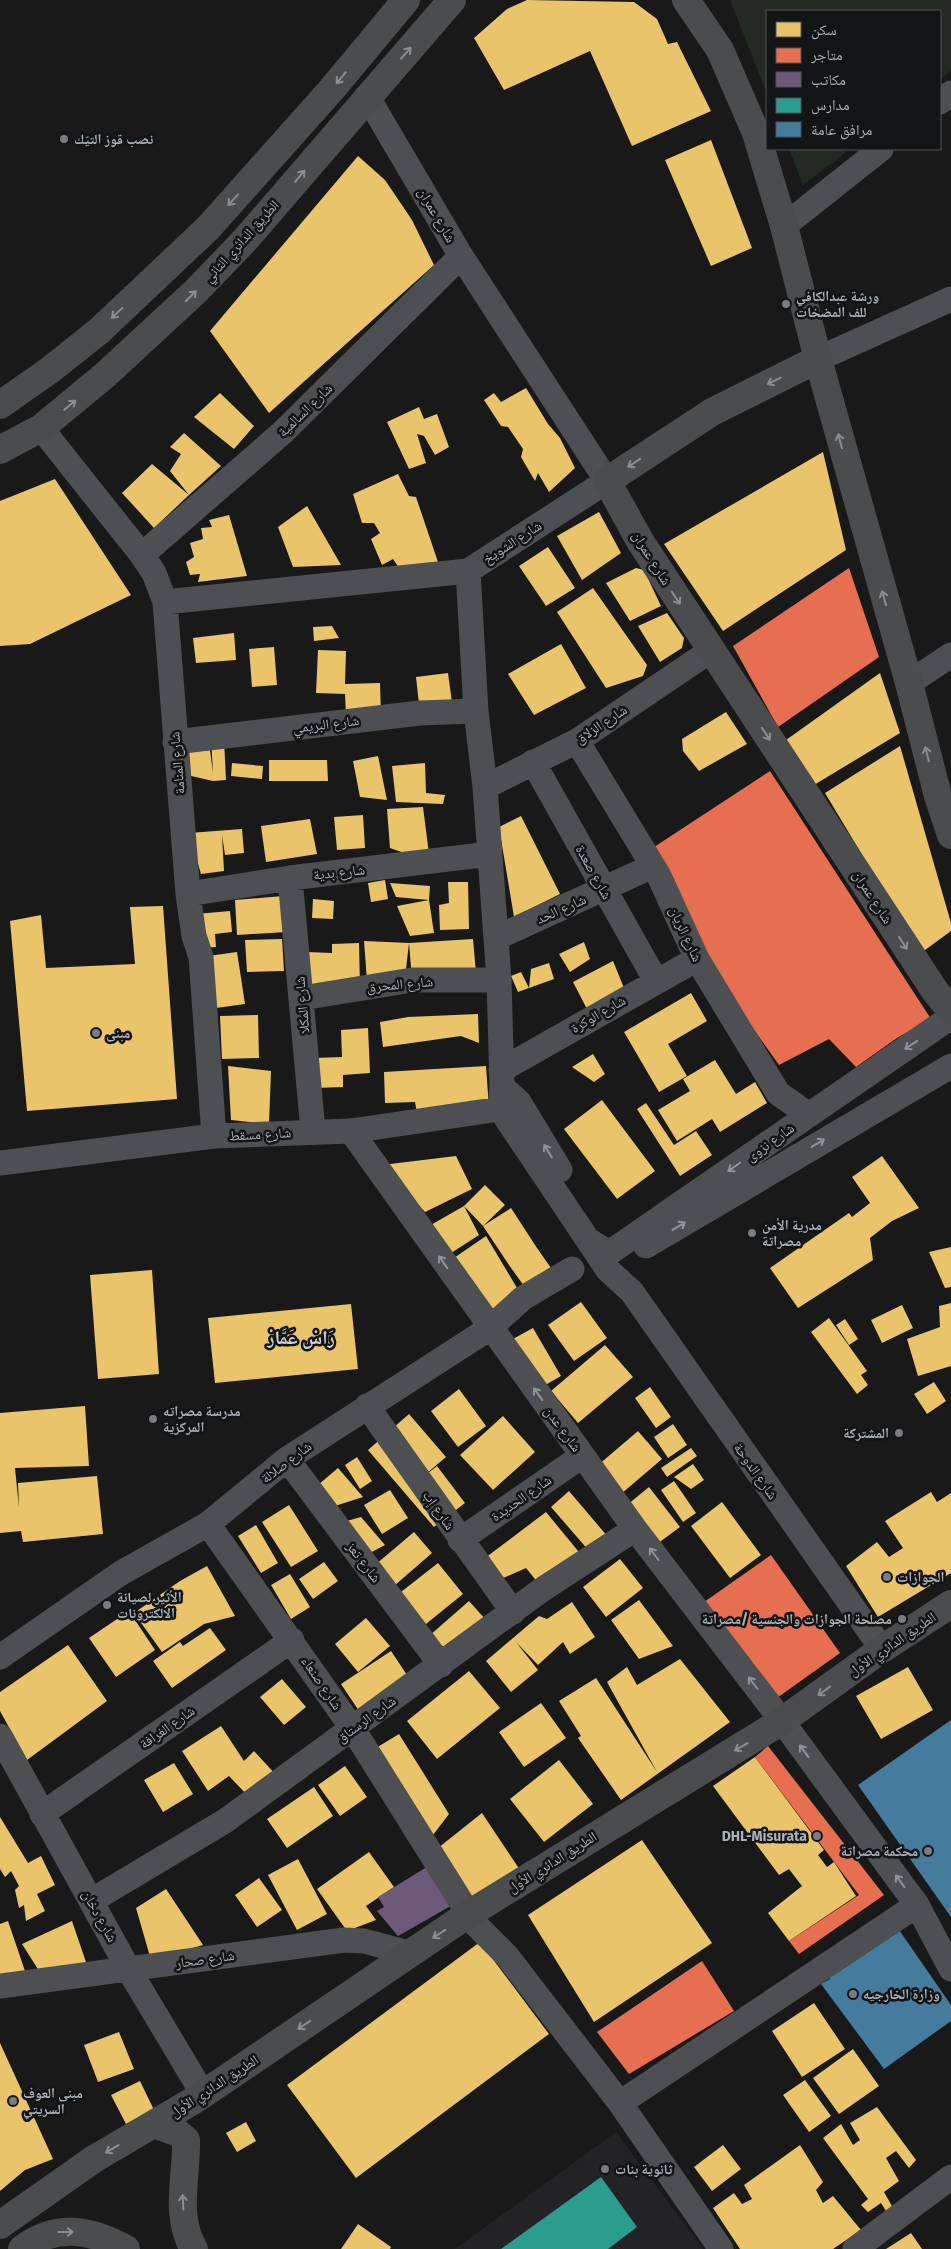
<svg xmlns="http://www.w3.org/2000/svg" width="951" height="2249" font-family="'Fira Sans','Noto Naskh Arabic',sans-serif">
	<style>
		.built { fill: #232325 }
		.green { fill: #232923 }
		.homes { fill: #e9c46a }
		.shops { fill: #e76f51 }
		.offices { fill: #6d597a }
		.schools { fill: #2a9d8f }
		.public { fill: #457b9d }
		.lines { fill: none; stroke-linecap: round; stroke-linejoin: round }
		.minor { stroke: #4e4f52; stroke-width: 25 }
		.major { stroke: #4b4c4e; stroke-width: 28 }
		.oneway { stroke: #8a8e94 }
		.oneway2 { stroke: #90949a }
		.poi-dot { fill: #797c81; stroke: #131415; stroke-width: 2 }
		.labels { text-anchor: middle; stroke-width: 5; stroke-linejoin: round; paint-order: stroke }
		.poi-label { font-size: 14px; font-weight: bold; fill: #acb1b9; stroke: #131415; text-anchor: start }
		.street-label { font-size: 14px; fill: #acb1b9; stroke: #131415 }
		.district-label { font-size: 19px; font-weight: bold; fill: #cdd0d5; stroke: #131415 }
	</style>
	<rect width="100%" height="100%" fill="#191919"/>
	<!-- built -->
	<path class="built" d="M616,2132L703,2249H455Z"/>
	<!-- green -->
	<path class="green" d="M730,0H951V71L940,79V11H767V94Z
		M789,149H850L803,185Z"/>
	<!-- homes -->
	<path class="homes" d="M527,0L634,2L657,19L668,44L677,42L711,111L632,146L590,51L504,90L474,38L507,9Z
		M711,140L752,248L711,266L665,160Z
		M358,156L385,180L412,220L434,265L269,413L210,331Z
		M526,388L548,424L560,438L575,468L549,492L538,473L535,481L521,457L523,449L508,427L501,426L484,400L494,393L501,402Z
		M220,393L254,426L234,449L194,417Z
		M419,407L424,419L437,414L449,447L435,455L424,436L417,434L426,463L409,469L387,422Z
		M184,433L221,466L189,495L170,471L181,454L170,447Z
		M823,452L846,550L723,631L664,544Z
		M152,464L189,495L154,528L122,493Z
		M398,474L409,496L416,497L438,562L399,568L393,559L382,565L371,539L380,533L374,523H362L353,494Z
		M55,479L131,595L30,644L0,646V501Z
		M307,506L341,565L293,567L278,527Z
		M599,512L621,553L582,580L557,536Z
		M229,515L247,576L198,582L200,574L190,575L186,562L194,557L190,543L203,539L201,528L212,527L209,520Z
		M548,547L575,588L546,606L519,566Z
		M636,568L644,570L661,606L630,621L606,583Z
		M593,588L647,665L643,676L606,688L557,612Z
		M667,613L684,638L682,648L660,662L638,626Z
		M332,626L339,638L314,641L313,627Z
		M234,633L236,660L196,663L193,638Z
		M561,644L586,688L534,715L508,674Z
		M274,647L277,685L252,687L249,649Z
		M318,650L346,651L345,684L380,683L381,715L346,716L345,694L316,693Z
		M448,673L453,710L420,713L416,677Z
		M880,673L900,733L814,785L786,740Z
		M726,712L747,744L699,771L683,751L682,739Z
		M211,737L224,740L226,780L213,781L187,775L184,753L210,750L213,773Z
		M900,746L951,923V931L921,953L825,793Z
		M378,756L387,800L360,797L353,761Z
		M269,760H327L328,781H269Z
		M232,763L263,766L262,779L231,776Z
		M425,763L426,793L445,795L443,804L396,802L392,766Z
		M423,807L430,862L390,848L387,809Z
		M363,815L365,848L337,850L334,817Z
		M521,816L560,894L514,917L499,827Z
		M310,819L317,854L266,862L261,826Z
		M242,829L244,853L225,855L222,835L224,871L201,874L189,833Z
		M385,880L388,899L371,902L368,883Z
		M448,882H468L469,929L440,930L439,905L449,903Z
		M390,883L430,886L429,900L396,897Z
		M283,896L286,932L237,935L235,900Z
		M313,899L334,901L333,919L312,918Z
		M429,900L434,933L410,936L397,906Z
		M163,906L177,1099L27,1111L10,921L41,915L46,968L135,964L130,907Z
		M230,911L232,932L215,934L216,947L199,948L196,914Z
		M282,939L284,971L247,972L245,940Z
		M473,939L476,973L412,980L409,943L405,978L367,981L364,941L409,943Z
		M584,942L590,959L570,972L559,954Z
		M359,943L360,987L307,992V952L332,953V944Z
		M237,952L245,1004L209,1009L201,957Z
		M613,961L624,988L587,1009L573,982Z
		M549,963L554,979L529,988L531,969Z
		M521,972L529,988L518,992L511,976Z
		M691,993L707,1021L668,1044L687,1076L659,1092L624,1032Z
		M478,1014L479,1043L461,1036L383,1047L380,1022L408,1017Z
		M258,1015L259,1058L222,1059L220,1016Z
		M368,1028L370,1073L343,1075V1087L315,1088L314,1058L342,1057L341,1030Z
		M593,1054L605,1074L594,1082L572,1067Z
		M715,1060L736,1094L755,1082L767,1103L720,1132L712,1119L677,1141L658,1110L690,1091L683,1079Z
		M228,1066L271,1071L269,1124L231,1120Z
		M486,1066L489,1108L417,1113L415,1102L385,1103L384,1072Z
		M602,1100L655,1171L617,1199L564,1129Z
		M646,1103L674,1145L696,1131L712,1155L680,1176L637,1109Z
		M456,1156L472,1189L425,1212L382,1165Z
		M882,1156L919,1208L892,1221L870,1238L873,1260L798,1308L770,1268L849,1213L852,1217L870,1203L852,1177Z
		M485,1185L505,1205L483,1226L464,1206Z
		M464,1206L479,1235L448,1255L429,1226Z
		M511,1208L537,1248L558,1278L524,1286L509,1265L483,1226Z
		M486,1236L523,1298L497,1314L451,1260Z
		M951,1247V1287L945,1288L929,1252Z
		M152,1270L159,1374L98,1379L90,1275Z
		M581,1302L607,1338L574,1361L548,1325Z
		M951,1303V1366L918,1376L907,1339L940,1327L939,1306Z
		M351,1304L358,1369L215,1383L208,1318Z
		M902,1305L913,1328L882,1343L871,1320Z
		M829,1318L867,1371L861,1375L868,1385L857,1394L811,1332Z
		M845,1319L858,1339L849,1345L836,1325Z
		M533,1328L561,1376L540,1388L511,1340Z
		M605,1345L633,1377L578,1423L551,1391Z
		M934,1382L946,1401L927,1414L914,1394Z
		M650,1387L671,1417L656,1428L635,1398Z
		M459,1389L486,1426L458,1447L431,1411Z
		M85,1406L89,1466L15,1468L19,1508L18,1483L97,1476L103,1534L23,1542L21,1531L0,1533V1413Z
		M409,1414L446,1457L414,1484L437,1466L465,1503L434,1527L368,1450Z
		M503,1416L535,1452L493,1490L460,1455Z
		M673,1424L687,1445L668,1458L654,1437Z
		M638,1431L662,1459L621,1494L597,1466Z
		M691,1448L697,1456L667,1477L661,1468Z
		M357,1457L372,1481L360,1489L345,1465Z
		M693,1464L704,1480L691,1489L674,1477Z
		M338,1468L363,1497L335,1506L318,1485Z
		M674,1481L696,1513L683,1522L661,1490Z
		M649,1487L680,1527L657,1544L627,1505Z
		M390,1490L408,1518L382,1534L364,1505Z
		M569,1491L608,1537L590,1552L551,1507Z
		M931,1492L937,1502L951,1493V1573L878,1617L846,1566L877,1542L889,1557L903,1548L885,1521Z
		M722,1502L761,1555L730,1578L691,1526Z
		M289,1505L318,1551L291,1567L262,1522Z
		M546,1512L583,1557L543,1589L526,1568L501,1579L485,1558Z
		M361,1517L385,1545L370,1553L343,1522Z
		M256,1525L278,1563L261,1573L238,1536Z
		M414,1532L432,1553L394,1586L375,1565Z
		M620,1559L643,1588L606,1617L583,1587Z
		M324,1562L338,1581L313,1599L299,1579Z
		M438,1563L463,1594L426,1624L401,1592Z
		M207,1566L235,1616L204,1624L162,1652L134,1613L180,1581Z
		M290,1574L310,1607L291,1619L271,1585Z
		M639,1600L673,1646L639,1659L611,1620Z
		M469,1601L486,1620L446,1655L429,1636Z
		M572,1602L595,1637L570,1654L563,1642L538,1665L516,1642L538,1670L511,1692L486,1661L539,1616L547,1619Z
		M129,1611L155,1650L116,1677L89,1638Z
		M366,1618L390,1646L358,1672L335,1644Z
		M210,1628L226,1650L172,1688L153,1661L180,1642L183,1646Z
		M68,1645L107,1701L27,1760L0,1711V1692Z
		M391,1651L411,1681L361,1714L341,1684Z
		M680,1659L730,1722L621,1800L578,1738L581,1736L559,1701L596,1678L657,1772L607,1682L627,1667L637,1685Z
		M908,1667L933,1710L881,1739L856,1696Z
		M469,1671L500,1708L437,1759L407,1721Z
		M282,1679L306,1707L284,1725L260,1697Z
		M541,1703L566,1738L524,1767L499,1732Z
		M221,1726L244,1761L254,1751L277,1776L252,1800L229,1776L208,1791L182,1751Z
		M399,1734L449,1814L433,1835L376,1748Z
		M755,1757L824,1850L818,1855L827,1867L834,1862L856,1896L789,1941L768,1913L802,1886L789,1869L779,1875L713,1786Z
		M559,1760L593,1804L544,1842L510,1799Z
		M174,1763L193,1794L163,1812L144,1780Z
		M345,1766L367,1797L340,1816L318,1785Z
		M314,1787L333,1816L287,1848L267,1819Z
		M482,1813L520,1870L473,1904L438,1848Z
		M0,1817L28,1863L41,1856L55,1885L37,1894L45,1911L26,1921L24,1905L19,1908L15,1890L19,1886L11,1871L5,1877L0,1869Z
		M642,1840L712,1943L594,2022L528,1915Z
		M369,1852L394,1887L366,1906L376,1920L347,1931L317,1889Z
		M298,1859L327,1914L297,1930L268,1875Z
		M259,1878L282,1910L257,1927L235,1895Z
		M166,1889L203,1945L151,1960L136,1908Z
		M8,1921L26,1974H0V1924Z
		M72,1921L87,1965L41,1974L22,1944Z
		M480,1942L549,2034L356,2178L287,2085Z
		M814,2003L845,2049L802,2077L772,2031Z
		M119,2032L134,2069L98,2082L84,2045Z
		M0,2043L53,2159L25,2170L0,2191Z
		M853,2049L879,2086L839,2114L813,2078Z
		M805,2080L831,2116L809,2132L783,2095Z
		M140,2081L154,2110L126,2124L111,2095Z
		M877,2107L916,2160L909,2168L896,2151L886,2158L899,2181L884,2192L893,2208L886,2211L881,2203L868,2212L861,2205L868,2199L823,2138L841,2124L853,2145L860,2140L850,2123Z
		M246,2122L256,2141L237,2152L226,2133Z
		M723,2145L741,2169L712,2191L694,2167Z
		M800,2145L823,2182L816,2190L823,2203L833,2196L861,2230L833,2249H740L713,2208L734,2193L742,2204L752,2199L744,2185Z
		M358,2224L391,2247L390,2249H341Z
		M911,2233L922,2249H886Z"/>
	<!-- shops -->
	<path class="shops" d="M849,568L879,657L778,727L733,646Z
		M770,771L931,1019L897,1038L856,1067L829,1039L779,1065L720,982L648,851Z
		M771,1555L840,1653L767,1705L697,1607Z
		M768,1746L884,1895L799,1954L789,1941L859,1895L755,1757Z
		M702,1961L734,2011L629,2074L597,2032Z"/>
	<!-- offices -->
	<path class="offices" d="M430,1865L450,1890L449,1907L398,1936L377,1911L384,1907L378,1897Z"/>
	<!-- schools -->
	<path class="schools" d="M601,2177L637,2227L608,2249H501Z"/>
	<!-- public -->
	<path class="public" d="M951,1720V1917L858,1785Z
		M897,1927L951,2005V2021L884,2069L821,1984L830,1979L828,1974Z"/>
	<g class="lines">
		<!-- minor -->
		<path class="minor" d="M940,102L951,93
			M784,226L881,149
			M818,359L951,299
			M41,428L142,555L154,573L165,602L188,894L194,936L201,957L214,1136
			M142,555L283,432L461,256
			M468,571L476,711L485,787L499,980L502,1087L500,1109L608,1270L632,1292L882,1649
			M165,602L468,571L607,481L461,256L367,96
			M909,683L951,655
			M577,741L659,876L697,959L778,1093L809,1115
			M175,742L420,713L476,711
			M533,762L656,981
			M485,787L577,741L710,651
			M290,878L313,1131
			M188,894L290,878L490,854
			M496,938L653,866
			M302,998L412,980H499
			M501,1070L697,959
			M508,1092L519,1102L560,1170
			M351,1131L635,1529L782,1721L917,1905L951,1969
			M0,1163L214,1136L351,1131L500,1109L519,1102
			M588,1240L609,1253L951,1017
			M646,1246L951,1066
			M367,1406L513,1612
			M287,1459L441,1665
			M208,1524L353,1729L475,1924L507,1956L620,2103L721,2249
			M460,1540L582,1456
			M0,1657L121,1573L208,1524L287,1459L490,1328L523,1298L572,1269
			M0,1736L129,1970L203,2094
			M42,1814L292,1640
			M91,1901L225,1821L543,1589L635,1529
			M0,1986L344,1940L364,1941L409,1953
			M620,2103L917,1905
			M855,2249L951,2177"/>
		<!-- major -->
		<path class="major" d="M686,0L720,50L756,133L784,226L818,359L909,683L938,796L951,835
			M818,359L712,412L607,481L640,541L935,991L951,1011
			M0,405L50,370L99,331L208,228L332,89L406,0
			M0,450L41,428L104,376L196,291L245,240L452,0
			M154,2124L178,2133L186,2140C187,2176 174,2216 194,2249
			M0,2225L94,2159L196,2099L464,1917L782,1721L882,1649L951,1604
			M22,2249C56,2223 90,2229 126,2249"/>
	</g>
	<!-- one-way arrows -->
	<defs><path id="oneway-shaft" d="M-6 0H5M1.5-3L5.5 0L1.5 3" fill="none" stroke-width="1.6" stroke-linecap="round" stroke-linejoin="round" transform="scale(1.25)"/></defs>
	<g class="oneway">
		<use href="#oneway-shaft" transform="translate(406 53) rotate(-49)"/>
		<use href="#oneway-shaft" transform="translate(341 78) rotate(129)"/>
		<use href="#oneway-shaft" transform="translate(300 176) rotate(-50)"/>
		<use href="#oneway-shaft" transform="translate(233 200) rotate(132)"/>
		<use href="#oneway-shaft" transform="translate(191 296) rotate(-45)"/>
		<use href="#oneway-shaft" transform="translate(117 313) rotate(137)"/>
		<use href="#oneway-shaft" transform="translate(774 381) rotate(154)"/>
		<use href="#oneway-shaft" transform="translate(70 405) rotate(-39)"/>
		<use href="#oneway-shaft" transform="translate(840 441) rotate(-105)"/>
		<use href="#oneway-shaft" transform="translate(634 463) rotate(146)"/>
		<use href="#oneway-shaft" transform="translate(676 598) rotate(57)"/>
		<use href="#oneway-shaft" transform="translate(884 598) rotate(-106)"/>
		<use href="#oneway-shaft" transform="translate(766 734) rotate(56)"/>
		<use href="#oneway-shaft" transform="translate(927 754) rotate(-104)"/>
		<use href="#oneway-shaft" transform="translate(903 943) rotate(57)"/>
		<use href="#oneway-shaft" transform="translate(824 1691) rotate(144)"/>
		<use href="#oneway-shaft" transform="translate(741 1747) rotate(149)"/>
		<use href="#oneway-shaft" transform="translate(439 1934) rotate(147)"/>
		<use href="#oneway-shaft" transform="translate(304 2025) rotate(146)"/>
		<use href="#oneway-shaft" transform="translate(112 2149) rotate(149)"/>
		<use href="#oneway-shaft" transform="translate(183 2202) rotate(-93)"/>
		<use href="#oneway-shaft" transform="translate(66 2232)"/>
	</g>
	<g class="oneway2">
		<use href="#oneway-shaft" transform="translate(911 1045) rotate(146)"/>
		<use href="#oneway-shaft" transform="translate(818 1143) rotate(-31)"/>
		<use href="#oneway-shaft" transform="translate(548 1151) rotate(-121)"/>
		<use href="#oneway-shaft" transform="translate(734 1167) rotate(145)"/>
		<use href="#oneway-shaft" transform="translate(679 1226) rotate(-31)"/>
		<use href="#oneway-shaft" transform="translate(443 1262) rotate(-125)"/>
		<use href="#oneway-shaft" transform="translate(538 1394) rotate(-126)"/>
		<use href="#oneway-shaft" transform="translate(654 1554) rotate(-127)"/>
		<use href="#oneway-shaft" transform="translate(753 1683) rotate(-127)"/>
		<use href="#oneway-shaft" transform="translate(804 1751) rotate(-126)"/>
		<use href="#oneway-shaft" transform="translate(900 1881) rotate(-126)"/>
	</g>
	<!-- markers -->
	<g class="poi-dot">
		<circle cx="64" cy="139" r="5"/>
		<circle cx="786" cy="304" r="5"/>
		<circle cx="96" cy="1033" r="5"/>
		<circle cx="752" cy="1233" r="5"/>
		<circle cx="153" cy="1419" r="5"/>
		<circle cx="899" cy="1433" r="5"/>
		<circle cx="887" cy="1577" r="5"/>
		<circle cx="107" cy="1605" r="5"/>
		<circle cx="902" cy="1619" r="5"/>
		<circle cx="817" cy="1836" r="5"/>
		<circle cx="928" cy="1851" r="5"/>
		<circle cx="853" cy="1994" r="5"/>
		<circle cx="13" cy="2101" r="5"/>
		<circle cx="605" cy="2169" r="5"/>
	</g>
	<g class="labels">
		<!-- poi labels -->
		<g class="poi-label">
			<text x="74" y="144">نصب قوز التيّك</text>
			<text x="796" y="301">ورشة عبدالكافي<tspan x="796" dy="16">للف المضخات</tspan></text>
			<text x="106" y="1038">مبنى</text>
			<text x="762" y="1230">مدرية الأمن<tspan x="762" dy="16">مصراتة</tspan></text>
			<text x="163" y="1416">مدرسة مصراته<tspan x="163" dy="16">المركزية</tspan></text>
			<text x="889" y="1438" text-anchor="end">المشتركة</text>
			<text x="897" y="1582">الجوازات</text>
			<text x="117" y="1602">الأثير لصيانة<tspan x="117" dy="16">الالكترونات</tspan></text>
			<text x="892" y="1624" text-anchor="end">مصلحة الجوازات والجنسية /مصراتة</text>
			<text x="807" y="1841" text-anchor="end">DHL-Misurata</text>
			<text x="918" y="1856" text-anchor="end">محكمة مصراتة</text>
			<text x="863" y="1999">وزارة الخارجيه</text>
			<text x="23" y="2098">مبنى العوف<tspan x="23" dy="16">السريتي</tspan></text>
			<text x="615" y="2174">ثانوية بنات</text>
		</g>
		<!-- street labels -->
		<g class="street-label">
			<text transform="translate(437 215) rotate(60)" y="5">شارع عمران</text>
			<text transform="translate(241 241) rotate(-48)" y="5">الطريق الدائري الثاني</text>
			<text transform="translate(305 410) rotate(-44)" y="5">شارع السالمية</text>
			<text transform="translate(512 542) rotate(-33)" y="5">شارع الشويخ</text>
			<text transform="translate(652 558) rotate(58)" y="5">شارع عمران</text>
			<text transform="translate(326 724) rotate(-7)" y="5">شارع البريمي</text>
			<text transform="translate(601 724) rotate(-33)" y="5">شارع الزلاق</text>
			<text transform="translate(177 763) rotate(-95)" y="5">شارع المنامة</text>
			<text transform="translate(339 872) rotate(-6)" y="5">شارع بدية</text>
			<text transform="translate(594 872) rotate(61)" y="5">شارع صعدة</text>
			<text transform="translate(873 897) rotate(57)" y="5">شارع عمران</text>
			<text transform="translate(561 909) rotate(-24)" y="5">شارع الحد</text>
			<text transform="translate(686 934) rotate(65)" y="5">شارع الريان</text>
			<text transform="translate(400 984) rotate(-5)" y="5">شارع المحرق</text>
			<text transform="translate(302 1005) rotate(-95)" y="5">شارع المكلا</text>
			<text transform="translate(598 1014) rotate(-30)" y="5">شارع الوكرة</text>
			<text transform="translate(260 1134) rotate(-3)" y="5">شارع مسقط</text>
			<text transform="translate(770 1142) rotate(-35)" y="5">شارع نزوى</text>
			<text transform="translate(563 1429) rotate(54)" y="5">شارع عدن</text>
			<text transform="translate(286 1462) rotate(-37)" y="5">شارع صلالة</text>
			<text transform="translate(756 1471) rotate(55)" y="5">شارع الدوحة</text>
			<text transform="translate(521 1498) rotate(-35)" y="5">شارع الحديدة</text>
			<text transform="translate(439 1510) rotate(55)" y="5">شارع إب</text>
			<text transform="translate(364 1562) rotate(53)" y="5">شارع تعز</text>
			<text transform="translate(892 1644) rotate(-34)" y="5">الطريق الدائري الأول</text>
			<text transform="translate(322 1683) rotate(56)" y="5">شارع صنعاء</text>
			<text transform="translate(366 1719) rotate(-36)" y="5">شارع الرستاق</text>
			<text transform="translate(167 1727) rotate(-35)" y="5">شارع الغرافة</text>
			<text transform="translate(552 1862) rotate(-32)" y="5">الطريق الدائري الأول</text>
			<text transform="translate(100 1916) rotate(61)" y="5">شارع دخان</text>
			<text transform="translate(205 1959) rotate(-8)" y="5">شارع صحار</text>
			<text transform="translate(214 2086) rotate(-33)" y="5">الطريق الدائري الأول</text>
		</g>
		<!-- district labels -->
		<g class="district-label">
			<text x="301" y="1344">رَاسْ عَمَّارْ</text>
		</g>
	</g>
	<!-- legend -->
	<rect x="766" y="10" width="175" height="140" fill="#131415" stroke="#505357"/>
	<rect x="776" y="22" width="25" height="15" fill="#e9c46a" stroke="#505357"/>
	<text x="811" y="35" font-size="15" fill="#acb1b9">سكن</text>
	<rect x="776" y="48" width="25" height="15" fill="#e76f51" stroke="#505357"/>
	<text x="811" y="60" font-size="15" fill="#acb1b9">متاجر</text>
	<rect x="776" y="72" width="25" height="15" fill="#6d597a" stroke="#505357"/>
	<text x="811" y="85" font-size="15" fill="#acb1b9">مكاتب</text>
	<rect x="776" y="98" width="25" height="15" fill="#2a9d8f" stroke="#505357"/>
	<text x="811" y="110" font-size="15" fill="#acb1b9">مدارس</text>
	<rect x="776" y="122" width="25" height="15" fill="#457b9d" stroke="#505357"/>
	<text x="811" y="135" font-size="15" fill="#acb1b9">مرافق عامة</text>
</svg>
